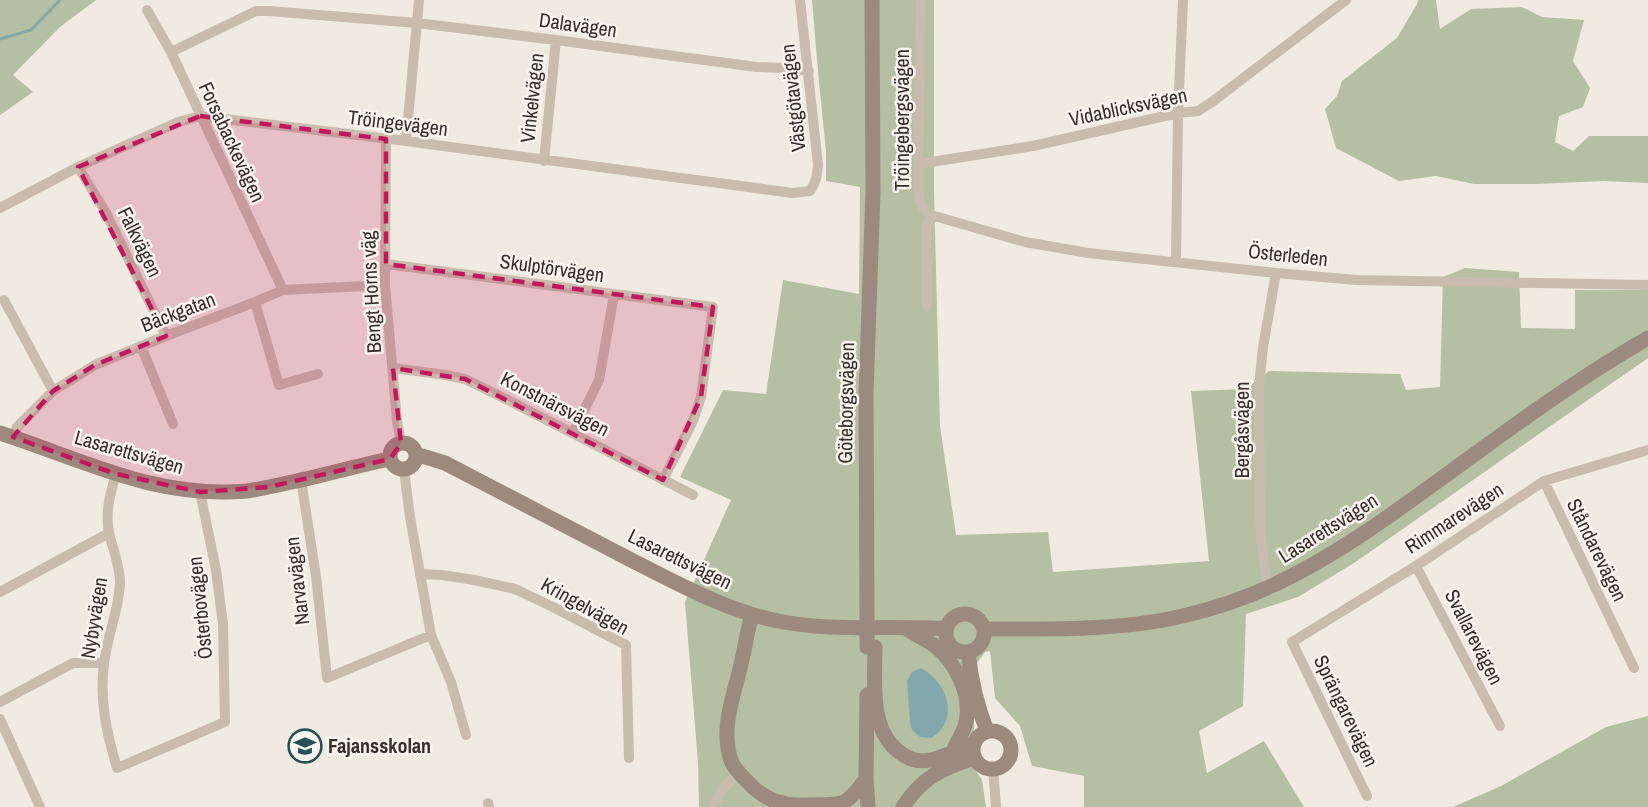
<svg xmlns="http://www.w3.org/2000/svg" width="1648" height="807" font-family="'Archivo Narrow',sans-serif">
	<style>
		.green { fill: #b4c0a1 }
		.water { fill: #81a9ad }
		.lines { fill: none; stroke-linecap: round; stroke-linejoin: round }
		.stream { stroke: #81a9ad; stroke-width: 3 }
		.street { stroke: #c9bbad; stroke-width: 10 }
		.secondary { stroke: #9d8a7e; stroke-width: 15 }
		.secondary-bridge { stroke: #9d8a7e; stroke-width: 15 }
		.marked { fill: #c2185b; fill-opacity: 0.2; stroke: #c2185b; stroke-width: 4.5; stroke-dasharray: 12 8; stroke-linejoin: round }
		.labels { text-anchor: middle; stroke-width: 5; stroke-linejoin: round; paint-order: stroke }
		.street-label { font-size: 20px; fill: #382f2b; stroke: #f9f4ed }
		.poi-label { font-size: 20px; font-weight: bold; fill: #382f2b; stroke: #f9f4ed; text-anchor: start }
	</style>
	<rect width="100%" height="100%" fill="#f1eae0"/>
	<!-- green -->
	<path class="green" d="M0,0H96L60,27L13,75L33,92L0,115Z
		M812,0H934V191L940,426L956,535L1048,532L1053,572L1209,561L1191,391L1246,389L1269,371L1400,374L1406,390L1440,387L1443,277L1465,268L1519,272L1521,328L1575,329V290H1641L1648,280V358L1354,563L1298,597L1246,614L1243,706L1199,731L1207,773L1264,741L1304,807H1084V776L1032,766L1020,726L995,698L990,651L985,652L977,663L974,729L967,758L982,780L986,807H699L698,763L685,602L731,500L680,477L723,390L766,394L783,280L859,294L860,187L826,181V151L819,82Z
		M1418,0H1436L1440,29L1471,9L1522,7L1542,17L1584,20L1573,61L1590,88L1583,107L1559,116L1555,142L1573,151L1589,136H1648V183L1604,181L1537,184H1474L1436,176L1399,181L1336,148L1325,109L1337,96L1342,81L1397,38L1417,4Z
		M1648,716V807H1453L1501,786L1606,727Z"/>
	<!-- water -->
	<path class="water" d="M921,668C947,682 961,720 931,738L920,737L912,730L910,721L907,681L912,672Z"/>
	<g class="lines">
		<!-- stream -->
		<path class="stream" d="M0,39L31,30L60,0"/>
		<!-- street -->
		<path class="street" d="M921,0L918,180C919,194 917,207 931,215L1025,242L1088,253L1276,273L1357,280L1648,285
			M147,10L171,52L283,290
			M171,52L256,11H269L417,23L556,40L756,67L788,68L809,71
			M386,139L385,285L397,421L401,443
			M406,141L419,0
			M544,161L556,40
			M918,164L1033,146L1178,113L1198,111L1212,102L1346,0
			M78,167L105,211L166,336
			M0,208L78,167L178,122L200,116L406,141L793,193L810,191C816,183 817,175 818,165L800,0
			M1176,261L1178,113L1183,0
			M386,264L713,307L701,397L693,421L663,480
			M4,300L53,391
			M255,302L279,385L318,374
			M927,307V226L931,215
			M141,346L173,424
			M393,368L446,375L465,379L504,398L693,495
			M573,433L599,380L614,295
			M13,437L17,427L53,391L95,365L166,336L255,302L283,290L385,285
			M404,470L410,517L431,635L451,682L466,735
			M116,474C110,494 105,513 109,533C113,550 120,565 120,583C119,610 107,636 104,664C99,700 107,734 117,768L225,722L223,624L216,570L200,492
			M301,480L316,576L327,678L431,635
			M1544,481L1634,668
			M1416,566L1500,726
			M420,574L442,575L474,580L515,589L553,607L626,645L629,758
			M1268,588L1261,541L1260,516L1259,385L1263,347L1276,273
			M0,592L109,533
			M0,702L73,663H104
			M0,719L40,807
			M993,768L996,807
			M1367,796L1292,642L1416,566L1544,481L1648,450
			M488,803L489,807
			M713,807L722,790L739,772"/>
		<!-- secondary -->
		<path class="secondary" d="M0,433C84,460 155,499 247,491C260,489 274,486 287,483C322,476 355,466 390,459
			M390 456a13 13 0 1 1 26 0a13 13 0 1 1-26 0Z
			M416,457L422,456L445,463C508,496 571,529 635,562C681,585 727,611 778,621C833,632 890,625 946,629
			M867,608L866,394L873,192L872,0
			M946 633a19 19 0 1 1 38 0a19 19 0 1 1-38 0Z
			M752,615C747,631 745,648 741,664C734,696 719,730 732,763C736,771 744,778 750,784C764,799 782,806 803,805C813,804 835,806 844,802C853,797 860,787 866,779
			M907,629C916,635 927,640 935,646C956,663 972,695 966,722C964,733 956,742 953,752
			M984,629C1050,629 1123,631 1187,615C1215,608 1243,599 1269,587C1335,557 1394,513 1453,470C1516,424 1580,377 1648,338
			M875,647C875,682 868,731 902,754C914,763 928,762 941,757C953,752 965,750 975,742
			M968,652C971,680 977,706 987,731
			M867,695L866,779L868,807
			M973 750a19 19 0 1 1 38 0a19 19 0 1 1-38 0Z
			M903,807C921,778 944,767 975,758"/>
		<!-- secondary-bridge -->
		<path class="secondary-bridge" d="M867,608V647"/>
	</g>
	<!-- marked area -->
	<path class="marked" d="M200,116L386,139V264L713,307L701,397L663,480L465,379L393,368L401,443L390,459L269,487L200,492L116,474L13,437L53,391L95,365L166,336L78,167Z"/>
	<!-- icons -->
	<defs>
		<symbol id="school-ring" viewBox="-11 -11 22 22"><circle r="9.5" fill="#f9f4ed" stroke="#235157" stroke-width="1.5"/><path d="M0-5L7-2L0 1L-7-2ZM-4 1L0 2.5L4 1V4Q0 6-4 4Z" fill="#235157"/></symbol>
	</defs>
	<g fill-rule="evenodd">
		<use href="#school-ring" x="286" y="727" width="38" height="38"/>
	</g>
	<g class="labels">
		<!-- street labels -->
		<g class="street-label">
			<text transform="translate(578 25) rotate(8)" y="7">Dalavägen</text>
			<text transform="translate(532 98) rotate(-84)" y="7">Vinkelvägen</text>
			<text transform="translate(793 98) rotate(-96)" y="7">Västgötavägen</text>
			<text transform="translate(1128 107) rotate(-12)" y="7">Vidablicksvägen</text>
			<text transform="translate(902 120) rotate(-90)" y="7">Tröingebergsvägen</text>
			<text transform="translate(398 123) rotate(7)" y="7">Tröingevägen</text>
			<text transform="translate(232 142) rotate(65)" y="7">Forsabackevägen</text>
			<text transform="translate(140 242) rotate(64)" y="7">Falkvägen</text>
			<text transform="translate(1288 255) rotate(6)" y="7">Österleden</text>
			<text transform="translate(552 268) rotate(8)" y="7">Skulptörvägen</text>
			<text transform="translate(371 292) rotate(-93)" y="7">Bengt Horns väg</text>
			<text transform="translate(178 312) rotate(-21)" y="7">Bäckgatan</text>
			<text transform="translate(846 403) rotate(-89)" y="7">Göteborgsvägen</text>
			<text transform="translate(555 404) rotate(27)" y="7">Konstnärsvägen</text>
			<text transform="translate(1242 430) rotate(-90)" y="7">Bergåsvägen</text>
			<text transform="translate(129 452) rotate(16)" y="7">Lasarettsvägen</text>
			<text transform="translate(1454 518) rotate(-33)" y="7">Rimmarevägen</text>
			<text transform="translate(1328 528) rotate(-32)" y="7">Lasarettsvägen</text>
			<text transform="translate(1597 550) rotate(64)" y="7">Ståndarevägen</text>
			<text transform="translate(680 559) rotate(26)" y="7">Lasarettsvägen</text>
			<text transform="translate(297 581) rotate(-97)" y="7">Narvavägen</text>
			<text transform="translate(585 606) rotate(29)" y="7">Kringelvägen</text>
			<text transform="translate(200 608) rotate(-96)" y="7">Österbovägen</text>
			<text transform="translate(94 618) rotate(-81)" y="7">Nybyvägen</text>
			<text transform="translate(1474 637) rotate(63)" y="7">Svallarevägen</text>
			<text transform="translate(1346 711) rotate(64)" y="7">Sprängarevägen</text>
		</g>
		<!-- poi labels -->
		<g class="poi-label">
			<text x="328" y="753">Fajansskolan</text>
		</g>
	</g>
</svg>
